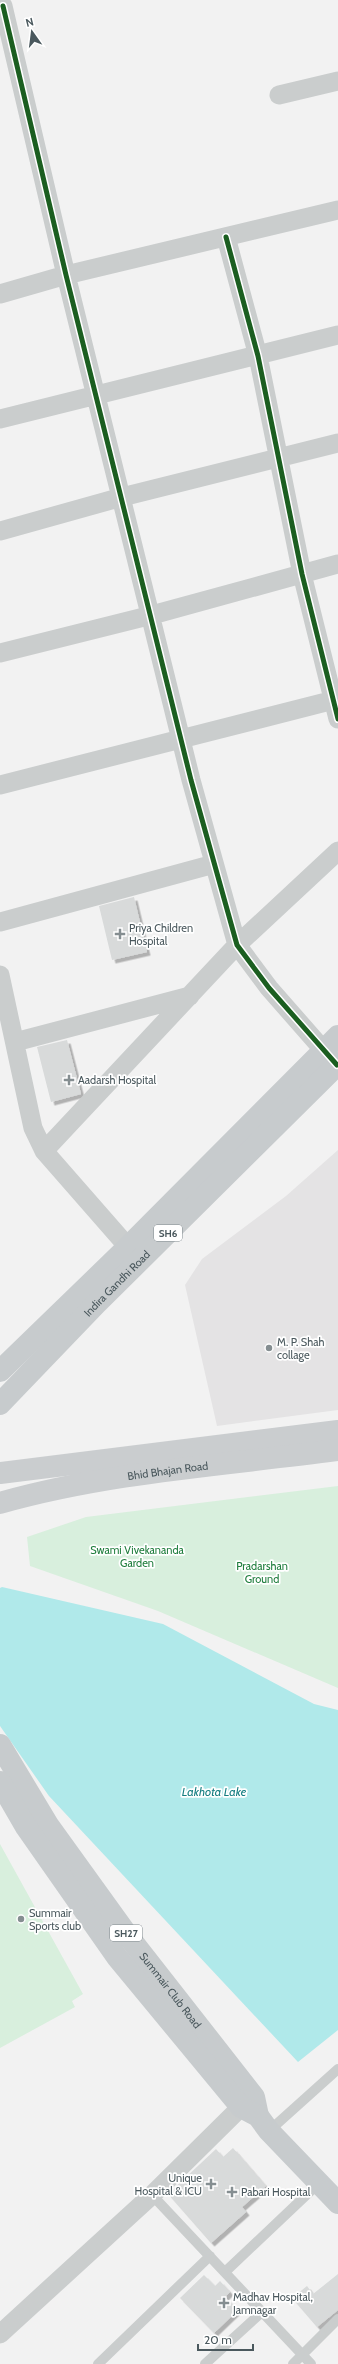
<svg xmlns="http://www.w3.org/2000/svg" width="338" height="2364" font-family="Cabin,sans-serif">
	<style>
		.education { fill: #e4e3e4 }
		.green { fill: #d8efdd }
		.water { fill: #b0e9ea }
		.building { fill: #d8dada; filter: url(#shadow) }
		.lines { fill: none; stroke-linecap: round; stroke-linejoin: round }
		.service { stroke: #cacdcd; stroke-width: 10 }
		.minor { stroke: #cacdcd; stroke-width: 19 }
		.secondary { stroke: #cacdcf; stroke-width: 22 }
		.primary { stroke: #c7cbcd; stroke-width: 22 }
		.cycleway-casing { stroke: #fff; stroke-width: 8 }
		.cycleway { stroke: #1b5e20; stroke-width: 5 }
		.poi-dot { fill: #858e91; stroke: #fff; stroke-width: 1.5 }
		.labels { text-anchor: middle; stroke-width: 3.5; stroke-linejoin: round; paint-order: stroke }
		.shield { fill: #fff; stroke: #808a8e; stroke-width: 1 }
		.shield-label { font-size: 10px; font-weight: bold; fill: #4a585d }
		.poi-label { font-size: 11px; fill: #4a585d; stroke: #fff; text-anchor: start }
		.street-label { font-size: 11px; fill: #4a585d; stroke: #fff }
		.park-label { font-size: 11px; fill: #1d7c3b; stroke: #fff }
		.water-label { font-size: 12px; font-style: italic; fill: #147d80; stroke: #fff }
	</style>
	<defs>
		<filter id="shadow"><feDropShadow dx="3.5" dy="3.5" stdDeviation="0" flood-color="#0004"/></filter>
	</defs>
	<rect width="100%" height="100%" fill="#f2f2f2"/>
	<!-- education -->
	<path class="education" d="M338,1150V1410L217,1426L185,1285L202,1259L286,1196Z"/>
	<!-- green -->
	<path class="green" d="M338,1486V1688L158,1611L30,1566L27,1537L86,1517Z
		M0,1844L83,1994L72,2001L75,2007L0,2048Z"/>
	<!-- water -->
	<path class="water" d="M2,1587L163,1624L314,1704L338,1710V2030L298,2062L49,1796L0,1726V1588Z"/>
	<!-- building -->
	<path class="building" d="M134,897L147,952L112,960L99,906Z
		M67,1040L81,1094L51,1102L37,1047Z
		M233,2148L266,2186L242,2207L246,2212L211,2243L168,2194L216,2149L223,2157Z
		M338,2274V2310L317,2327L292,2298L307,2286L313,2294Z
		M204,2275L215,2286L220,2281L230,2292L225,2297L238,2310L214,2333L180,2298Z"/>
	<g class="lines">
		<!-- service -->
		<path class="service" d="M269,2131L338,2069
			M152,2195L311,2364
			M225,2272L319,2183
			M98,2364L210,2256
			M205,2364L262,2312
			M293,2364L338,2319"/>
		<!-- minor -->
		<path class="minor" d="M3,6L66,275L191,780L237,945L269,988L333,1061
			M279,95L338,81
			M226,237L258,356L302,574L338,719
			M0,294L66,275L338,210
			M0,419L338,335
			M0,531L122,497L338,443
			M0,653L152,615L338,564
			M0,785L338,699
			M0,922L214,864
			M0,975L33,1128L44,1151L128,1247
			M15,1042L190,996
			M44,1151L237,945L338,851
			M0,2334L152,2195L241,2107"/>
		<!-- secondary -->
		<g class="secondary">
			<path d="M0,1473L338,1431"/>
			<path id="s1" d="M0,1503C109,1472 226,1465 338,1450"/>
		</g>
		<!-- primary -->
		<g class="primary">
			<path d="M0,1371L128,1247L338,1036"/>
			<path id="s2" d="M0,1404L97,1303L338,1064"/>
			<path id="s3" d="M0,1745L48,1825L128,1936L254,2097L258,2116"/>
			<path d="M0,1782L26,1827L117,1957L241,2107L258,2116L269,2131L338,2203"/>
		</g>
		<defs>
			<path id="cycleway" d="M3,6L66,275L191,780L237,945L269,988L337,1065
				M226,237L258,356L302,574L338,719"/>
		</defs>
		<!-- cycleway casing -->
		<use href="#cycleway" class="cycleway-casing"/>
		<!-- cycleway -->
		<use href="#cycleway" class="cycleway"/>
	</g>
	<!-- markers -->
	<g class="poi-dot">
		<path d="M118 928h4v4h4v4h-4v4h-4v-4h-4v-4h4z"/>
		<path d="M67 1074h4v4h4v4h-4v4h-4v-4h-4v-4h4z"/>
		<circle cx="269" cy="1348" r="4"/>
		<circle cx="21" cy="1919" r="4"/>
		<path d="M209 2178h4v4h4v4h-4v4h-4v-4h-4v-4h4z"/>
		<path d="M230 2186h4v4h4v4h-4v4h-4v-4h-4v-4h4z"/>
		<path d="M222 2297h4v4h4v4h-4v4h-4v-4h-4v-4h4z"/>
	</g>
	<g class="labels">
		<!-- shield labels -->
		<g class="shield">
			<rect x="154" y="1225" width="28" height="16" rx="3"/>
			<rect x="110" y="1925" width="32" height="16" rx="3"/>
		</g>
		<g class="shield-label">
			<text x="168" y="1237">SH6</text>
			<text x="126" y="1937">SH27</text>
		</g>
		<!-- poi labels -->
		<g class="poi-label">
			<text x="129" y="932">Priya Children<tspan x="129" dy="13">Hospital</tspan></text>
			<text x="78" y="1084">Aadarsh Hospital</text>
			<text x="277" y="1346">M. P. Shah<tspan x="277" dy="13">collage</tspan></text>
			<text x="29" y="1917">Summair<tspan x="29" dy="13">Sports club</tspan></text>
			<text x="202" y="2182" text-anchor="end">Unique<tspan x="202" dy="13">Hospital &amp; ICU</tspan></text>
			<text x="241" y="2196">Pabari Hospital</text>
			<text x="233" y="2301">Madhav Hospital,<tspan x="233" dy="13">Jamnagar</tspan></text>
		</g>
		<!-- street labels -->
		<g class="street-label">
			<text dy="4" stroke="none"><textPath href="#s2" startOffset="168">Indira Gandhi Road</textPath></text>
			<text dy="4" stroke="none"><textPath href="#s1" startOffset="171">Bhid Bhajan Road</textPath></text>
			<text dy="4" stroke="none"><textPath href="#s3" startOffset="299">Summair Club Road</textPath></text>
		</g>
		<!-- park labels -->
		<g class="park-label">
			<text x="137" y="1554">Swami Vivekananda<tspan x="137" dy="13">Garden</tspan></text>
			<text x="262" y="1570">Pradarshan<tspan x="262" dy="13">Ground</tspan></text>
		</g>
		<!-- water labels -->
		<g class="water-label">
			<text x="214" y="1796">Lakhota Lake</text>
		</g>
	</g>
	<!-- north arrow -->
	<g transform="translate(32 32) rotate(346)" stroke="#ffffff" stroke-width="3" paint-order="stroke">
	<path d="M0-3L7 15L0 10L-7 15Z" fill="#4a585d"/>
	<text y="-6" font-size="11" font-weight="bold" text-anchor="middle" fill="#4a585d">N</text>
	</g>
	<!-- scale -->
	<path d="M198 2344v6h55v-6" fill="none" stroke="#4a585d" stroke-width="2"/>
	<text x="204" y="2344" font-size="12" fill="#4a585d" stroke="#ffffff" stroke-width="3" paint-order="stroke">20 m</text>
</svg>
